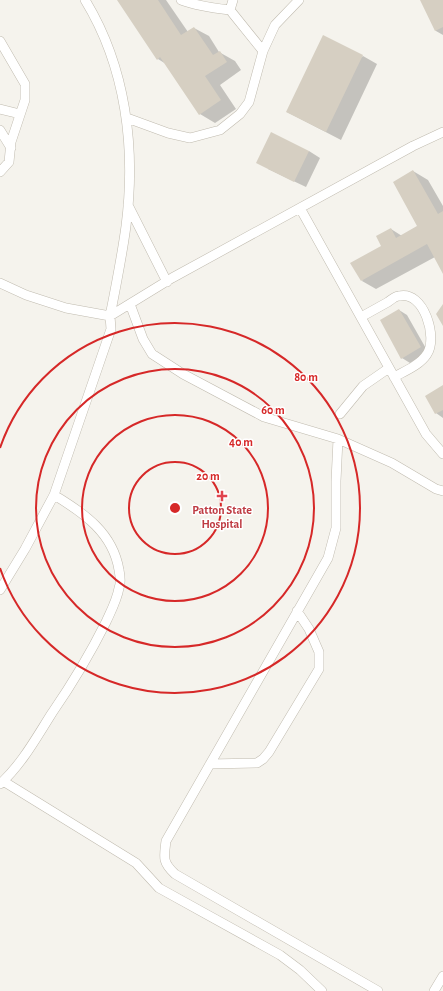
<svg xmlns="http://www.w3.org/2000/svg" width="443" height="991" font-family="'Alegreya Sans',sans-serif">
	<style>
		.shadow { fill: #0003 }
		.building { fill: #d6cfc2 }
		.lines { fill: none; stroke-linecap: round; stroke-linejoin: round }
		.service-casing { stroke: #c0bbaf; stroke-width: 10 }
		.service { stroke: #fff; stroke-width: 9 }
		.ring { fill: none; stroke: #d62828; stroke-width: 2 }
		.health-dot { fill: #e0444e; stroke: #fff; stroke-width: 1.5 }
		.labels { text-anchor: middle; stroke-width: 3; stroke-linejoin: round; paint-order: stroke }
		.health-label { font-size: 12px; font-weight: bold; fill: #be3a42; stroke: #fff }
		.centre { fill: #d62828; stroke: #fff; stroke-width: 2 }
		.ring-label { font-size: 12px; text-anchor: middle; font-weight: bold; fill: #d62828; stroke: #fff; stroke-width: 3; stroke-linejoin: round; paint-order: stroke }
	</style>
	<rect width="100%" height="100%" fill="#f5f3ed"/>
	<!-- shadow -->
	<path class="shadow" d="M118,0H166L188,32L194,28L209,36L219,52L235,61L241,70L220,85L236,109L215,123L200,114L166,64L158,59Z
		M421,0H443V35L436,31Z
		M363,56L377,64L341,140L287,112Z
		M309,151L320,158L306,187L268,169Z
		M413,171L428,180L443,206V272L435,257L376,289L362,281L391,229L402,236L418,226Z
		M399,310L407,315L428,352L410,363L402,358Z
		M443,386V418L436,413Z"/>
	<!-- building -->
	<path class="building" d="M117,0H158L181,35L194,27L213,55L220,51L227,62L205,76L221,100L199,115L160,57L157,60Z
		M420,0H443V27L435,31Z
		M323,35L363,55L326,132L286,112Z
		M271,132L309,151L294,182L256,163Z
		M413,170L438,214L443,211V274L427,244L361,281L350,263L381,246L376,236L391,228L396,238L417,226L393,182Z
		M443,304V326L436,314Z
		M399,309L421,347L401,359L380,320Z
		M443,385V410L435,414L425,396Z"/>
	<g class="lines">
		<defs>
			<path id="service" d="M181,0C197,6 213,8 230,10L263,51
				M230,10L233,0
				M0,41L25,84V100L11,142L9,162L0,172
				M0,109L20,114
				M127,118L168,133L190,138L220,130L240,114L249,102L263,51L275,25L299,0
				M0,130L11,148
				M128,205L167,282
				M300,208L426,434L443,454
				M0,283L26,295L66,308L110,316L172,278L413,146L443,132
				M130,304L143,339L152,354L183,374L264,417L338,439
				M361,317C370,312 379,307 388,302C391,300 395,296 399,296C424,290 438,338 427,354C420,365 405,371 394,377
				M340,414L363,386L389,368
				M0,590L25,549L54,495L111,329L110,316C116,286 122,256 126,226C136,148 126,67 85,0
				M210,764L257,763L263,759L269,752L319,669V652L309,629L297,611
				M3,781L136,863L159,888L280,955L300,970L322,991
				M0,784C22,764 36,738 52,713C72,684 90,654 106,622C111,611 117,600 119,588C121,583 120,575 119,570C113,533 84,513 54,495
				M378,991L175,874C162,862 164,857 166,841L328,558L336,528V481L338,439L392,463L436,489L443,491
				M434,991L443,976"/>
		</defs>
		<!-- service casing -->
		<use href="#service" class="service-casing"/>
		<!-- service -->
		<use href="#service" class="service"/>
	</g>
	<!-- distance rings -->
	<g class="ring">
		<circle cx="175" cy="508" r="46"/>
		<circle cx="175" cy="508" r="93"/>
		<circle cx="175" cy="508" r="139"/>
		<path d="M0 448A185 185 0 1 1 0 568"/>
	</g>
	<!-- markers -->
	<path class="health-dot" d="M220 490h4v4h4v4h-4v4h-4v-4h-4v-4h4z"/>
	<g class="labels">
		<!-- health labels -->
		<g class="health-label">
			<text x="222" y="514">Patton State<tspan x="222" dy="14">Hospital</tspan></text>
		</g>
	</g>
	<circle cx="175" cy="508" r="6" class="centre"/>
	<g class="ring-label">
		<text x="306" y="381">80 m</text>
		<text x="273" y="414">60 m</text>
		<text x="241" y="446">40 m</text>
		<text x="208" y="480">20 m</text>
	</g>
</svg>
